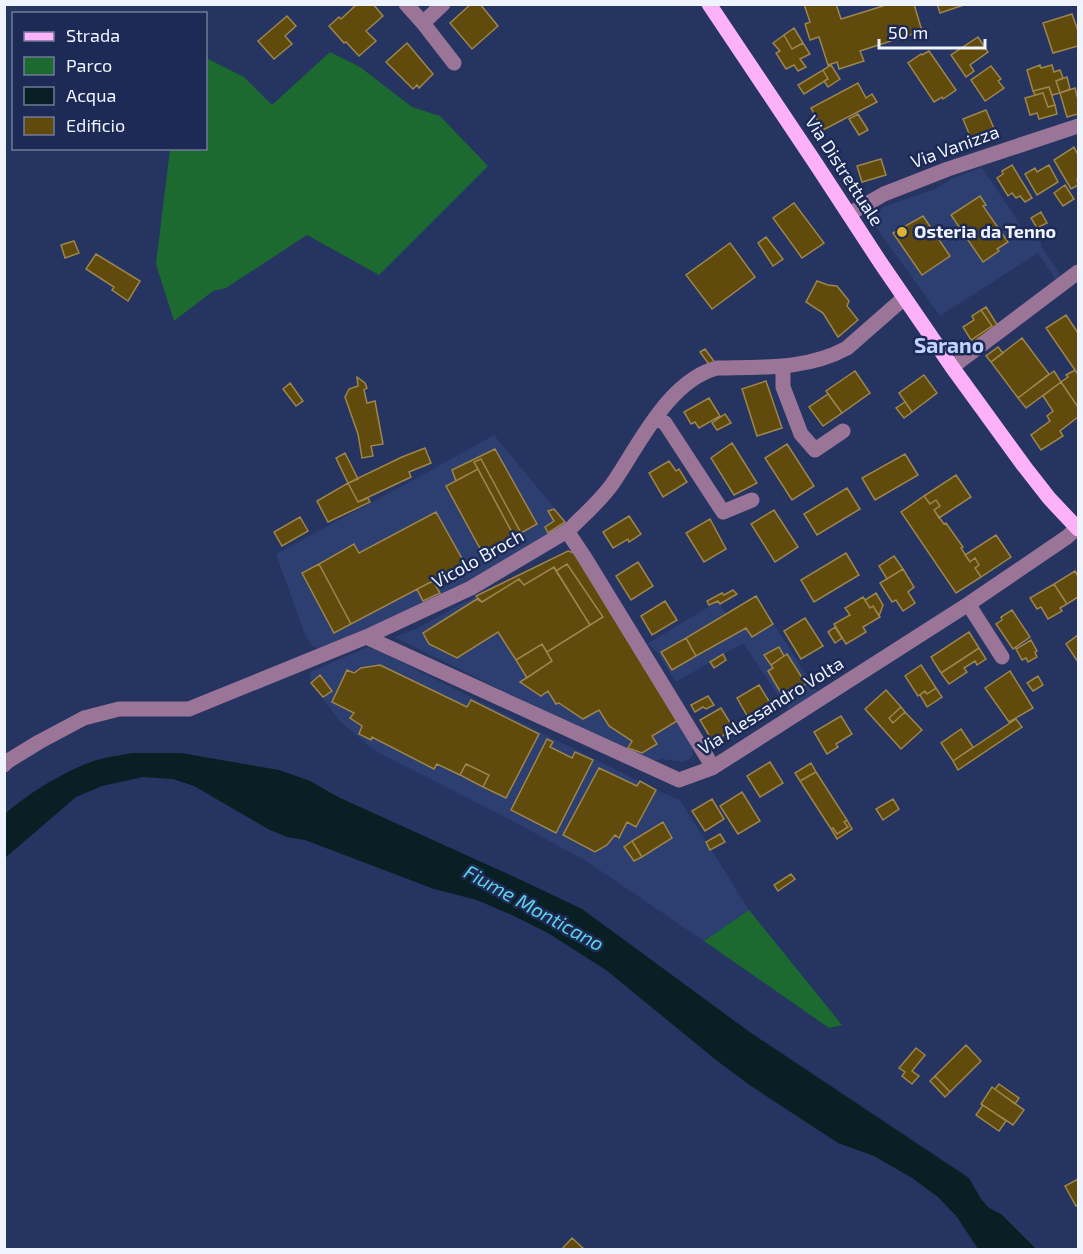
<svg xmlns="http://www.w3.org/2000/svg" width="1083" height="1254" font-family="'Exo 2',sans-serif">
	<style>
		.built { fill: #2d3e70 }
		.green { fill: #1c6a30 }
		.water { fill: #081f23 }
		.building { fill: #604a0c; stroke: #9d864d; stroke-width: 1.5 }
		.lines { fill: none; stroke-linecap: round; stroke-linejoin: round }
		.minor { stroke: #9a7598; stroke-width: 15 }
		.major { stroke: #fcb1f9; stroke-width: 15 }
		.poi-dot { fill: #deb133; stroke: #1c2a55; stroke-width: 2 }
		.labels { text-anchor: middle; stroke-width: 5; stroke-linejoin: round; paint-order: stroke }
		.street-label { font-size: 18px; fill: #eef3fe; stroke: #1c2a55 }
		.poi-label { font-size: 18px; font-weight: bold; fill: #eef3fe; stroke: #1c2a55; text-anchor: start }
		.water-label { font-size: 20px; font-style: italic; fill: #5ed2e3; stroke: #1c2a55 }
		.quarter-label { font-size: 21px; font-weight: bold; fill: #c1d3ff; stroke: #1c2a55 }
	</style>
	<rect width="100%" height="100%" fill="#253461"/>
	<!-- built -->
	<path class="built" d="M982,167L1027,235L1033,231L1042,245L1041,246L1063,279L1058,283L1038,253L940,316L875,226L874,216L883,207L935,189L953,178Z
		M494,435L570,527L498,570L335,649H319L312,646L305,635L276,554L435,468Z
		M568,551L692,745L693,751L692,757L688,760L682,762L662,759L653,761L616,746L394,637L416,629L476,596Z
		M756,596L817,692L788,710L743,643L676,682L656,651L647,644L718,601L726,614Z
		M368,647L387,655L656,790L680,800L749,910L704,941L586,861L507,818L383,755L369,746L340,721L311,683L310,672Z"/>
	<!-- green -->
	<path class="green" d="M330,52L360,67L412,107L440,116L488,166L379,275L307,235L226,288L213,291L174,321L156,264L170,149L206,148V58L244,77L272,105Z
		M749,910L842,1025L829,1028L704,941Z"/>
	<!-- water -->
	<path class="water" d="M133,753H181L279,770L310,781L338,797L521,880L582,909L751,1033L969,1178L981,1199L989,1208L1001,1214L1036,1249H978L957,1217L938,1197L912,1178L874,1156L838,1143L751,1086L716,1060L606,970L548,933L512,915L477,900L434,889L305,840L287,837L268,829L194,786L173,779L143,777L102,786L76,797L5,858V814C27,794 72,766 101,759C112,756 123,755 133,753Z"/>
	<!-- building -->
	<path class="building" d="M357,4H373L383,16L366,31L376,41L359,56L346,42L344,43L329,26L339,17L341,19Z
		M471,4H480L498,26L472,49L450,23Z
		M804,4H836L841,19L883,6L882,4H914L922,31L860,51L864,61L839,69L837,62L828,65L819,37L810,40L805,24L810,22Z
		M937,4H964V5L940,13Z
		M1072,14L1078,31V46L1053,53L1043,23Z
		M287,16L296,26L285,36L292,44L274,59L258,41Z
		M794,28L803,43L792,49L784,35Z
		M784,35L792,49L803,43L810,54L800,59L806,67L798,71L794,65L786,69L776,53L780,51L773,43Z
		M978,37L988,52L970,65L974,71L966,77L951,55Z
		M407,43L433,74L419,88L417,85L413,89L386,62Z
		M929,51L956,90L943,99L942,97L934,102L908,63L921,54L922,55Z
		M831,65L840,79L828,87L824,81L828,79L823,70Z
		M1040,65L1041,68L1052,65L1054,72L1060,70L1063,78L1056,81L1060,93L1052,95L1049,87L1033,91L1027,70Z
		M991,66L1001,79L998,81L1004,88L985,101L971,80Z
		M823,70L828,79L804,94L798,85Z
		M1067,77L1070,89L1060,93L1056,81Z
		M858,83L866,98L872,94L877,102L823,130L811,108Z
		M1049,87L1055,105L1048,107L1043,93L1035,95L1033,91Z
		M1075,88L1078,100V114L1067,117L1060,93Z
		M1043,93L1048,107L1055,105L1057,114L1039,119L1037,113L1030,115L1025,98Z
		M986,110L996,133L973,143L963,119Z
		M858,114L868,130L859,135L849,119Z
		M1074,147L1078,155V178L1077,179L1078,185L1071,189L1054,160Z
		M881,159L886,175L862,182L857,166Z
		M1012,165L1032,198L1025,202L1020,196L1016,198L1012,193L1008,196L997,178L1003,174L1002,171Z
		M1049,165L1058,182L1037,195L1025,174L1035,168L1037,172Z
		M1065,185L1074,199L1063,206L1054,193Z
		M980,196L986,205L983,206L1008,242L997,249L999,251L983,262L951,215Z
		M794,203L824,243L802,258L773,218Z
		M1041,212L1047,223L1037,228L1031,218Z
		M923,216L950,256L922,275L893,233Z
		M766,237L783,259L773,266L758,243Z
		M74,241L79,253L65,258L61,245Z
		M730,243L755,277L712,309L686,275Z
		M96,254L140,281L128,301L112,290L114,287L86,269Z
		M817,281L828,285L837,286L849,301L847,306L858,320L838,337L823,313L806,302Z
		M986,307L998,326L973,342L971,340L992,326L981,310Z
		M981,310L992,326L971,340L963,327L974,320L972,316Z
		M1066,315L1078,333V371L1077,373L1046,328Z
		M1022,338L1049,374L1018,398L991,362Z
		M998,347L1003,353L991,362L986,356Z
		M705,349L716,364L711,367L700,352Z
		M1075,370L1077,373L1078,371V407L1061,382L1068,377L1066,375Z
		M855,371L870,393L842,413L826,391Z
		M1054,371L1061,382L1026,408L1018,398Z
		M924,375L937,393L912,412L899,393Z
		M357,377L365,383L367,388L364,390L367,403L375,401L383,444L371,446L373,456L362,458L358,434L345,397L349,389L358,386Z
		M766,381L782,428L757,436L742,389Z
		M1061,382L1078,407V417L1060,431L1063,436L1041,450L1031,435L1050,421L1047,416L1053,411L1043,396Z
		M290,383L303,401L296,406L283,389Z
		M828,394L842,413L823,426L809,407Z
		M709,398L720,416L699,428L695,422L691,424L684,412Z
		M905,402L912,412L904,418L896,408Z
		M725,414L731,423L717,430L712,423Z
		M732,443L757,483L734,495L711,458Z
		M787,444L814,486L792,500L765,458Z
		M425,448L431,463L409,472L411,477L358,502L348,483L402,457Z
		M495,449L537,524L521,533L481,459L474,462L478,469L456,481L452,470Z
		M345,453L358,479L348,483L336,458Z
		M905,454L918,475L875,500L862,478Z
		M481,459L521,533L514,536L474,462Z
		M669,461L676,471L679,469L687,482L663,497L649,473Z
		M478,469L514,536L483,554L446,486Z
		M956,475L971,497L939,518L934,510L940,506L936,500L930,504L924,496Z
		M348,483L358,502L368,498L370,502L328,522L317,501Z
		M847,488L860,509L817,535L804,514Z
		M924,496L930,504L936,500L940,506L934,510L944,524L946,523L963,547L961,548L970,562L975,558L979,565L975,568L981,577L956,593L901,512Z
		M554,509L565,522L548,533L545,527L554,521L548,511Z
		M774,510L798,547L775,562L751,524Z
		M436,512L465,564L351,624L319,564L354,544L359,553Z
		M629,516L641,534L629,542L628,539L613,548L603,532Z
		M300,517L308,531L282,546L274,532Z
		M710,519L726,549L704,562L686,533Z
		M996,535L1011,557L981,577L975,568L979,565L975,558L970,562L965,555Z
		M568,551L574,553L677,721L652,736L657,744L642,753L628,748L632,741L609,726L599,710L583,719L559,703L556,704L548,691L541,696L520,682L552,661L547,652L603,617L567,564L556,571L554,567L524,585L519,579L482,602L476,596Z
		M846,553L859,575L814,602L801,580Z
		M894,556L903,569L887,579L879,566Z
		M638,562L653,586L631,600L616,576Z
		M319,564L351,624L334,633L302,573Z
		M567,564L603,617L590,625L556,571Z
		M554,567L590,625L547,652L542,644L516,660L498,632L457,658L429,644L423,633L477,599L482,602L519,579L524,585Z
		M903,569L914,587L908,592L915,603L903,611L896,600L892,602L880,583Z
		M1075,571L1078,576V597L1067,604L1054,584Z
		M433,581L440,593L423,601L417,589Z
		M1054,584L1067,604L1060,608L1062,611L1048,619L1041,607L1037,609L1030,598Z
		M733,590L737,594L720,604L718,601L709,605L707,601L722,593L724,595Z
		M876,593L883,605L879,616L873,606L870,608L865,600Z
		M756,596L773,624L752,637L746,628L696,656L686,638Z
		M863,597L870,608L873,606L880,617L863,627L866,632L846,644L834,624L850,615L845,608Z
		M665,601L677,620L652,635L641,616Z
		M1012,610L1030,637L1013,649L996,624L1002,620L1001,617Z
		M805,618L823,646L801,659L784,631Z
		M835,627L842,638L835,643L828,632Z
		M969,632L979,648L941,673L931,657Z
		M1078,635V662L1066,644Z
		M686,638L696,656L672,670L661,652Z
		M1031,640L1037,651L1035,652L1037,657L1028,662L1026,658L1022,660L1016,649Z
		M542,644L552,661L527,678L516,660Z
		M779,647L784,656L771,665L764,655Z
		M979,648L986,659L977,665L975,661L964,668L967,672L949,684L941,673Z
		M723,654L726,660L714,668L710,662Z
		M787,654L806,684L784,698L768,671L773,668L771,665Z
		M380,665L467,707L471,700L539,734L506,798L483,787L489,775L466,764L460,775L437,764L434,769L372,737L371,740L359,734L362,726L350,718L354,713L332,702L347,670L354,673L361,668Z
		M921,665L936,688L927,694L925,691L918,696L905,676Z
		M1010,671L1033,708L1009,722L985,688Z
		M320,675L332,691L323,697L311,683Z
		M1038,676L1043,685L1033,691L1027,683Z
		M759,685L772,706L749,719L737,698Z
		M936,688L942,697L927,707L920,695L925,691L927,694Z
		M886,690L901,707L889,718L893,723L905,712L922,730L901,749L865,709Z
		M708,696L714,705L706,709L703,707L695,712L691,705Z
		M901,707L905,712L893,723L889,718Z
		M721,708L734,729L713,742L700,720Z
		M841,716L852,734L836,744L838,747L827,754L814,732Z
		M1016,719L1022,727L958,770L953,761Z
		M961,729L973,747L953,761L941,743Z
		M547,739L553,742L550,747L572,758L575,752L593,760L556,833L511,810Z
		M770,762L783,783L760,797L747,776Z
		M811,763L816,772L800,781L795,773Z
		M466,764L489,775L483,787L460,775Z
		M599,768L637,786L640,781L656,790L636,827L627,822L619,838L615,835L607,845L595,852L563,835Z
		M816,772L847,820L844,822L848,827L837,834L833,828L831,829L800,781Z
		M742,792L760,821L738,834L720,806Z
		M712,799L724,819L705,831L692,811Z
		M893,799L899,809L883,820L876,809Z
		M847,820L852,829L837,839L831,829L833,828L837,834L848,827L844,822Z
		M663,822L672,838L642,857L632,841Z
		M720,834L725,842L710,850L706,842Z
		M632,841L642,857L634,861L624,847Z
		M791,874L795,879L778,891L774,885Z
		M966,1045L981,1061L950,1092L935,1076Z
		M916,1048L925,1055L912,1071L919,1076L912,1084L902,1076L905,1072L899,1068Z
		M935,1076L950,1092L945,1097L930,1081Z
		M999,1084L1019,1098L1015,1104L995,1089Z
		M992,1087L1024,1110L1013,1125L981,1104Z
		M983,1105L1006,1121L999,1131L976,1115Z
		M1078,1179V1205L1076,1206L1065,1186Z
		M572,1238L585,1250H561Z"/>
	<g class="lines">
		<!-- minor -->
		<path class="minor" d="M406,4L423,23
			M443,4L423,23L454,63
			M849,214L884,194L948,169L1078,126
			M783,366V387L801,434L815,450L843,431
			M952,367L1078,272
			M655,418L665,423L723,512L752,500
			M567,531L585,558L708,759L712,768
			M970,603L972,610L1002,657
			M366,637L679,780L712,768L970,603L1067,537L1077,528
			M4,765L8,761L39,742L84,718L119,709H189L366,637L471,588L567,531L572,527C586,513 602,499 613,483C639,445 669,380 717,368C761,367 807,370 847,348L904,298"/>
		<!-- major -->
		<path class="major" d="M709,4L816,164L880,262L952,367L1024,466L1049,498L1078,529"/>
	</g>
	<!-- markers -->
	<circle class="poi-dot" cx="902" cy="232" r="6"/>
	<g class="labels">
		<!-- street labels -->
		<g class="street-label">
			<text transform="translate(955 147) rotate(-20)" y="6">Via Vanizza</text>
			<text transform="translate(844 171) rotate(57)" y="6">Via Distrettuale</text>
			<text transform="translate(478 559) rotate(-29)" y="6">Vicolo Broch</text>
			<text transform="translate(771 706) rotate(-32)" y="6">Via Alessandro Volta</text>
		</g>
		<!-- poi labels -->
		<g class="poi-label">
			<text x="914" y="238">Osteria da Tenno</text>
		</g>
		<!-- water labels -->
		<g class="water-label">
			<text transform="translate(534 908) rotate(29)" y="7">Fiume Monticano</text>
		</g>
		<!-- quarter labels -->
		<g class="quarter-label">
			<text x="949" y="353">Sarano</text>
		</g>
	</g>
	<!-- border -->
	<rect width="1083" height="1254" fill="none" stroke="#eef3fe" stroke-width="12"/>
	<!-- legend -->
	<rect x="12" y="12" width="195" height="138" fill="#1c2a55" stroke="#707a99" stroke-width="1.5"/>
	<rect x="24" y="32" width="30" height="9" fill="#fcb1f9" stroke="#707a99" stroke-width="1.5"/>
	<text x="66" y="42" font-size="18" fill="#eef3fe">Strada</text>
	<rect x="24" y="57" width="30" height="18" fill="#1c6a30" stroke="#707a99" stroke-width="1.5"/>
	<text x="66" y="72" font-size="18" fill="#eef3fe">Parco</text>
	<rect x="24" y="87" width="30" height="18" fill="#081f23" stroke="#707a99" stroke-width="1.5"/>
	<text x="66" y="102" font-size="18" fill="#eef3fe">Acqua</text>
	<rect x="24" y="117" width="30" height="18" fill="#604a0c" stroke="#707a99" stroke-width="1.5"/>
	<text x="66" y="132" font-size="18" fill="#eef3fe">Edificio</text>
	<!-- scale -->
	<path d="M879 39v9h106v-9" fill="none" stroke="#eef3fe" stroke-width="3"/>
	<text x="888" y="39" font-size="18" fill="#eef3fe" stroke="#1c2a55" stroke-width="4.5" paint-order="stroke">50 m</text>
</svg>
